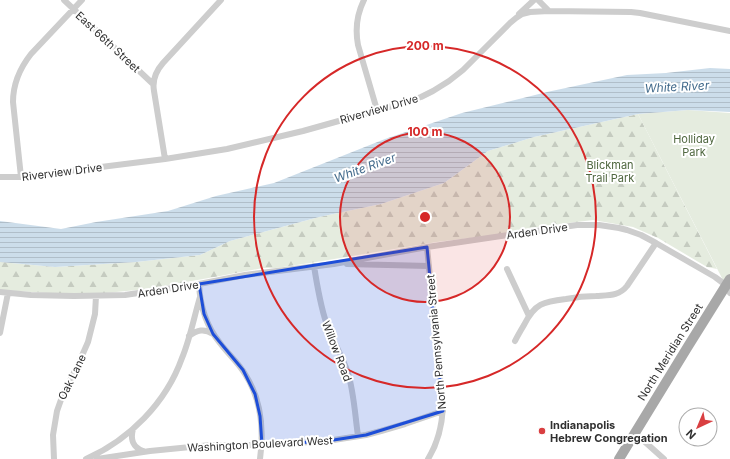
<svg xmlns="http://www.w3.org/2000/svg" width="730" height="459" font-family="Inter,sans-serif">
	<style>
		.forest { fill: url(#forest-firs) }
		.green { fill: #e5ecdf }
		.water { fill: url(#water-rules) }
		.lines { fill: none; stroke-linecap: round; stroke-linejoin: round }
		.street { stroke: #cdcdcd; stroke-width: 6 }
		.primary { stroke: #a8a8a8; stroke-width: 10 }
		.marked { fill: #1d4ed8; fill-opacity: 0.2; stroke: #1d4ed8; stroke-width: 3; stroke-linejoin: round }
		.ring { fill: none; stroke: #d62828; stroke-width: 2 }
		.poi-dot { fill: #d93f41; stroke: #fff; stroke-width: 1.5 }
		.labels { text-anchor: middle; stroke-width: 4; stroke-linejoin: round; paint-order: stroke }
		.street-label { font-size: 11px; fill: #303030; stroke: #fff }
		.park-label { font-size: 11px; fill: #506840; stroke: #fff }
		.poi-label { font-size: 11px; font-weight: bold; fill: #303030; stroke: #fff; text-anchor: start }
		.water-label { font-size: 12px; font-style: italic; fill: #436b8c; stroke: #fff }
		.centre { fill: #d62828; stroke: #fff; stroke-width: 2 }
		.ring-label { font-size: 12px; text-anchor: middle; font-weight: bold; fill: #d62828; stroke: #fff; stroke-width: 4; stroke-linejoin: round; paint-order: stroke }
	</style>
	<defs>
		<pattern id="forest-firs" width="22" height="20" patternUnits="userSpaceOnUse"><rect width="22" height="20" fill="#e5ecdf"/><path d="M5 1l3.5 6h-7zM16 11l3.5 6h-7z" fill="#c5cbc0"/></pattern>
		<pattern id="water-rules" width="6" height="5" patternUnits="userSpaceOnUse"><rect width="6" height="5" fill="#ccddea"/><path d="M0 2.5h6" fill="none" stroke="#b0bec9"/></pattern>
	</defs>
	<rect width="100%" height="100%" fill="#fff"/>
	<!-- forest -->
	<path class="forest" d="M638,114L717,269L707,267L658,238L633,227L593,220L537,227L503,234L437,242L310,263L276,268H263L220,276L147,289L106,293L64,294L0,290V262L55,267L136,262L200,255L230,241L319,217L381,204L444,183L488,151L534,137Z"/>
	<!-- green -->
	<path class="green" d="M688,110L730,113V292L726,286L638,114Z"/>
	<!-- water -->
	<path class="water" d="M710,68L730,69V112L688,110L638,114L534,137L488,151L444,183L381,204L319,217L230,241L200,255L136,262L55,267L0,262V221L61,229L96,222L168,211L216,196L274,183L385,139L462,113L547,92L627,75L666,73Z"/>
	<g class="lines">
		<!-- street -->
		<path class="street" d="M64,0L153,84
			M364,0C357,14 355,29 358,45L377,110
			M538,0L549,11
			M519,14L534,0
			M165,159L154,91C152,80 156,71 163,63L221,0
			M0,177H21L165,159L227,149L303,131L403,103L421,97L433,91L449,81L463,70L510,23L516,18L522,14L530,12L549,11L631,12L640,13L730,31
			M21,177L13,102C13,84 20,68 31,54L82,0
			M427,247L443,407C442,426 438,443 428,459
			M347,264L429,266
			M314,266C317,285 320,304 326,322C332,340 342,355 348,373C354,393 355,415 358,436
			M507,269L529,316
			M199,284C200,305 206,326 220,343C228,354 238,362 245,374C261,399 264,430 260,459
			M0,292L31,295L74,296L125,295L199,284L245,275L334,264L427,247L577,225H599L619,228L627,230L641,235L656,243L715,277L723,283L730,293
			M0,333L8,293
			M189,336C197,330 204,328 213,334
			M515,341C518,335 521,330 524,325C535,303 543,302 566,299C576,297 586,296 596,296C609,295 619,296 627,286L656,243
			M133,429C130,440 133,447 143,451
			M635,433L664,459
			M54,459L53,435L57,411L63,394L77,367L88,342L95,314L96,296
			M86,459C129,440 166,403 182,358C190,339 194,317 200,297
			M97,459L150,451L211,445H262L327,441L366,435L381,431L405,424L443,411"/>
		<!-- primary -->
		<path class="primary" d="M619,459L687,348L730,279"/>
	</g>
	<!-- marked area -->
	<path class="marked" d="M427,247L443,411L366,435L327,441L262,445L260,416L255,394L243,370L213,334L204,314L199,284Z"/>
	<!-- distance rings -->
	<circle cx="425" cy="217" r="85" fill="#d62828" fill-opacity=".12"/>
	<g class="ring">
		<circle cx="425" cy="217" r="85"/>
		<circle cx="425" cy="217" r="171"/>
	</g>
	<!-- markers -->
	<circle class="poi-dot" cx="542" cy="431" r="4"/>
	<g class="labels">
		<!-- street labels -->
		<g class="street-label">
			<text transform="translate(108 42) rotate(43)" y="4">East 66th Street</text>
			<text transform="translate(379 109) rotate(-16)" y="4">Riverview Drive</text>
			<text transform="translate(62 172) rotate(-7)" y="4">Riverview Drive</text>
			<text transform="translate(537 231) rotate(-8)" y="4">Arden Drive</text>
			<text transform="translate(168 289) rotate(-9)" y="4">Arden Drive</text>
			<text transform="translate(436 342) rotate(-95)" y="4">North Pennsylvania Street</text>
			<text transform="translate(337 351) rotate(69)" y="4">Willow Road</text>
			<text transform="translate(670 352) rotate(-58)" y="4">North Meridian Street</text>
			<text transform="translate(72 377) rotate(-64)" y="4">Oak Lane</text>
			<text transform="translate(260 444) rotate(-3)" y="4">Washington Boulevard West</text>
		</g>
		<!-- park labels -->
		<g class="park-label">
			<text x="694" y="143">Holliday<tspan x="694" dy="13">Park</tspan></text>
			<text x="610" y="169">Blickman<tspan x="610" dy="13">Trail Park</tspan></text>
		</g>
		<!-- poi labels -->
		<g class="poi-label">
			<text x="550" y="429">Indianapolis<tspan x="550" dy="13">Hebrew Congregation</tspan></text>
		</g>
		<!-- water labels -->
		<g class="water-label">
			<text transform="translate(677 87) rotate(-3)" y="4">White River</text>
			<text transform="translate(365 168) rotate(-20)" y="4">White River</text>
		</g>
	</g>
	<circle cx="425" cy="217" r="6" class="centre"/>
	<g class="ring-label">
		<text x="425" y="50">200 m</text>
		<text x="425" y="136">100 m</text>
	</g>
	<!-- north arrow -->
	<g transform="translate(698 427) rotate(224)"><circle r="19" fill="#ffffff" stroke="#acacac"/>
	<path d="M0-3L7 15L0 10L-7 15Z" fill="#d93f41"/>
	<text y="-6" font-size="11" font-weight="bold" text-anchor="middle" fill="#303030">N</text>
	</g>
</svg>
